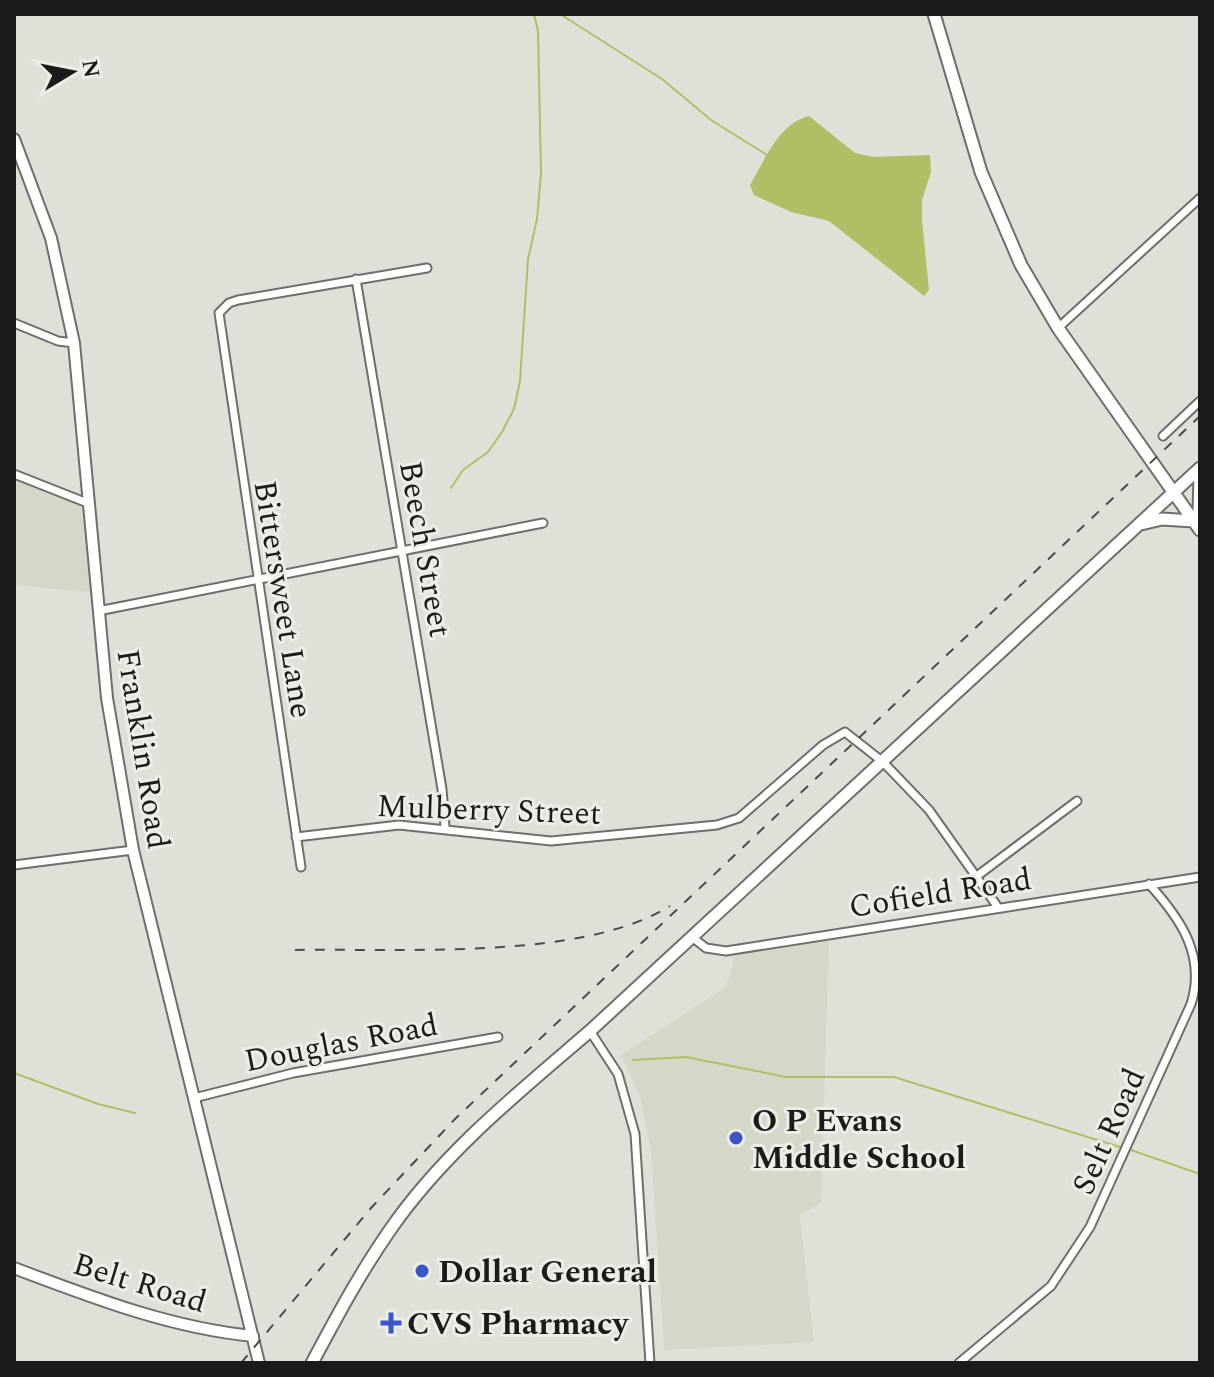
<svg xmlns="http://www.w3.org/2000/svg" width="1214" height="1377" font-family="Spectral,serif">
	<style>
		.built { fill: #d4d8c9 }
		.water { fill: #aebf65 }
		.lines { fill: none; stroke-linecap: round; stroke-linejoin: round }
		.stream { stroke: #aebf65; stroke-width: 2 }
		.street-casing { stroke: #6d6f68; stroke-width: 11 }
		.secondary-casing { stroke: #6d6f68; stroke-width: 14 }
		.primary-casing { stroke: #6d6f68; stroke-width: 15 }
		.street { stroke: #fff; stroke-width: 7 }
		.secondary { stroke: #fff; stroke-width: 10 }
		.primary { stroke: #fff; stroke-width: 11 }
		.rail { stroke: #4a4b47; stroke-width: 2; stroke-dasharray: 10 10; stroke-linecap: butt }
		.poi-dot { fill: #3955c7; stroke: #eceee6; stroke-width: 3 }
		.labels { text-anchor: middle; stroke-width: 6; stroke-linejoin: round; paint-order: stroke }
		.street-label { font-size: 32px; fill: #1b1c19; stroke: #eceee6 }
		.poi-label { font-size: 32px; font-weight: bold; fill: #1b1c19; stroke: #eceee6; text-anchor: start }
	</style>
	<rect width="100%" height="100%" fill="#dfe1d9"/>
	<!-- built -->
	<path class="built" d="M14,475L92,503L98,593L14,585Z
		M829,941L821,1203L800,1215L814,1342L664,1350L651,1151L640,1096L621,1055L726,987L735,956Z"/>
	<!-- water -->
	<path class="water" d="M809,116L855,153L874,157L930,155L931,172L922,200V220L929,290L924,296L829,221L791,212L754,195L750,185C765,160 779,123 809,116Z"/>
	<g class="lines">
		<!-- stream -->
		<path class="stream" d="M560,14L662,79L711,120L767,155
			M451,488L463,470L488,452L502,432L514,409L520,381L528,259L537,219L541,174L538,31L534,14
			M633,1060L686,1057L786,1077H894L1120,1147
			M14,1073L98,1104L135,1113
			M1131,1150L1200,1174"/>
		<defs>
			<path id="street" d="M356,279L442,789L445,827
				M14,323L58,341L74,343
				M1058,328L1200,198
				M1163,436L1200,401
				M14,474L90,504
				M98,611L543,523
				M296,837L399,825L551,841L717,825L739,818L823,745L845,732L883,762L929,810L997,906
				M14,865L133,850
				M301,867L219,313L229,303L238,300L427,268
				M977,876L1077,801
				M692,937L706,948L726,951L1200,877
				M590,1031L618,1074L635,1134L650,1363
				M194,1098L293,1073L498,1037
				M959,1363L1051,1286L1090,1227L1191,1004C1206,956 1181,919 1149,884"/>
			<path id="secondary" d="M14,139L51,238L74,343L107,698L133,850L259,1363
				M14,1268C91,1297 170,1328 253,1336"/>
			<path id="primary" d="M934,14L981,172L1021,265L1058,328L1200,530
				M1199,513L1200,475
				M1141,524L1162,519L1193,521
				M312,1363C336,1318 360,1273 390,1230C443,1153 519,1092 590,1031L1200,468"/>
		</defs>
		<!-- street casing -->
		<use href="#street" class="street-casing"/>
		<!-- secondary casing -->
		<use href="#secondary" class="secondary-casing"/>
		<!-- primary casing -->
		<use href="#primary" class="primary-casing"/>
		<!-- street -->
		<use href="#street" class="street"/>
		<!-- secondary -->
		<use href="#secondary" class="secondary"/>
		<!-- primary -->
		<use href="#primary" class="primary"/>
		<!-- rail -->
		<path class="rail" d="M295,950C399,948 582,961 670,906
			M241,1363L371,1208L455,1119L1200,416"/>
	</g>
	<!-- markers -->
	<g class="poi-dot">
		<circle cx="736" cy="1138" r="8"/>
		<circle cx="422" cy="1271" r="8"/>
		<path d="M387 1311h8v8h8v8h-8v8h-8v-8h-8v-8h8z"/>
	</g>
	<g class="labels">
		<!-- street labels -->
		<g class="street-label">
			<text transform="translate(426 549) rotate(80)" y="11">Beech Street</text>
			<text transform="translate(284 599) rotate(81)" y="11">Bittersweet Lane</text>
			<text transform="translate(144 749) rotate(81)" y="11">Franklin Road</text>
			<text transform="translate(489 809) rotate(2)" y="11">Mulberry Street</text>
			<text transform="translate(940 892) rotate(-9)" y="11">Cofield Road</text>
			<text transform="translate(341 1042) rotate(-11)" y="11">Douglas Road</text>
			<text transform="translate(1108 1131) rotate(-66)" y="11">Selt Road</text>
			<text transform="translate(140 1282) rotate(17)" y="11">Belt Road</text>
		</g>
		<!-- poi labels -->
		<g class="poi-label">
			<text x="752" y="1131">O P Evans<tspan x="752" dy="37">Middle School</tspan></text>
			<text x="438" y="1282">Dollar General</text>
			<text x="407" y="1334">CVS Pharmacy</text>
		</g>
	</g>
	<!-- border -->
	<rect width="1214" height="1377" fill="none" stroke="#1b1c19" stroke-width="32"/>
	<!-- north arrow -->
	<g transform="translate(72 72) rotate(80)" stroke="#eceee6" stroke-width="6" paint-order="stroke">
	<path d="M0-6L14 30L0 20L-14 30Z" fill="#1b1c19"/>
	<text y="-12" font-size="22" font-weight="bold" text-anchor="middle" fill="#1b1c19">N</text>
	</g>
</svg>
